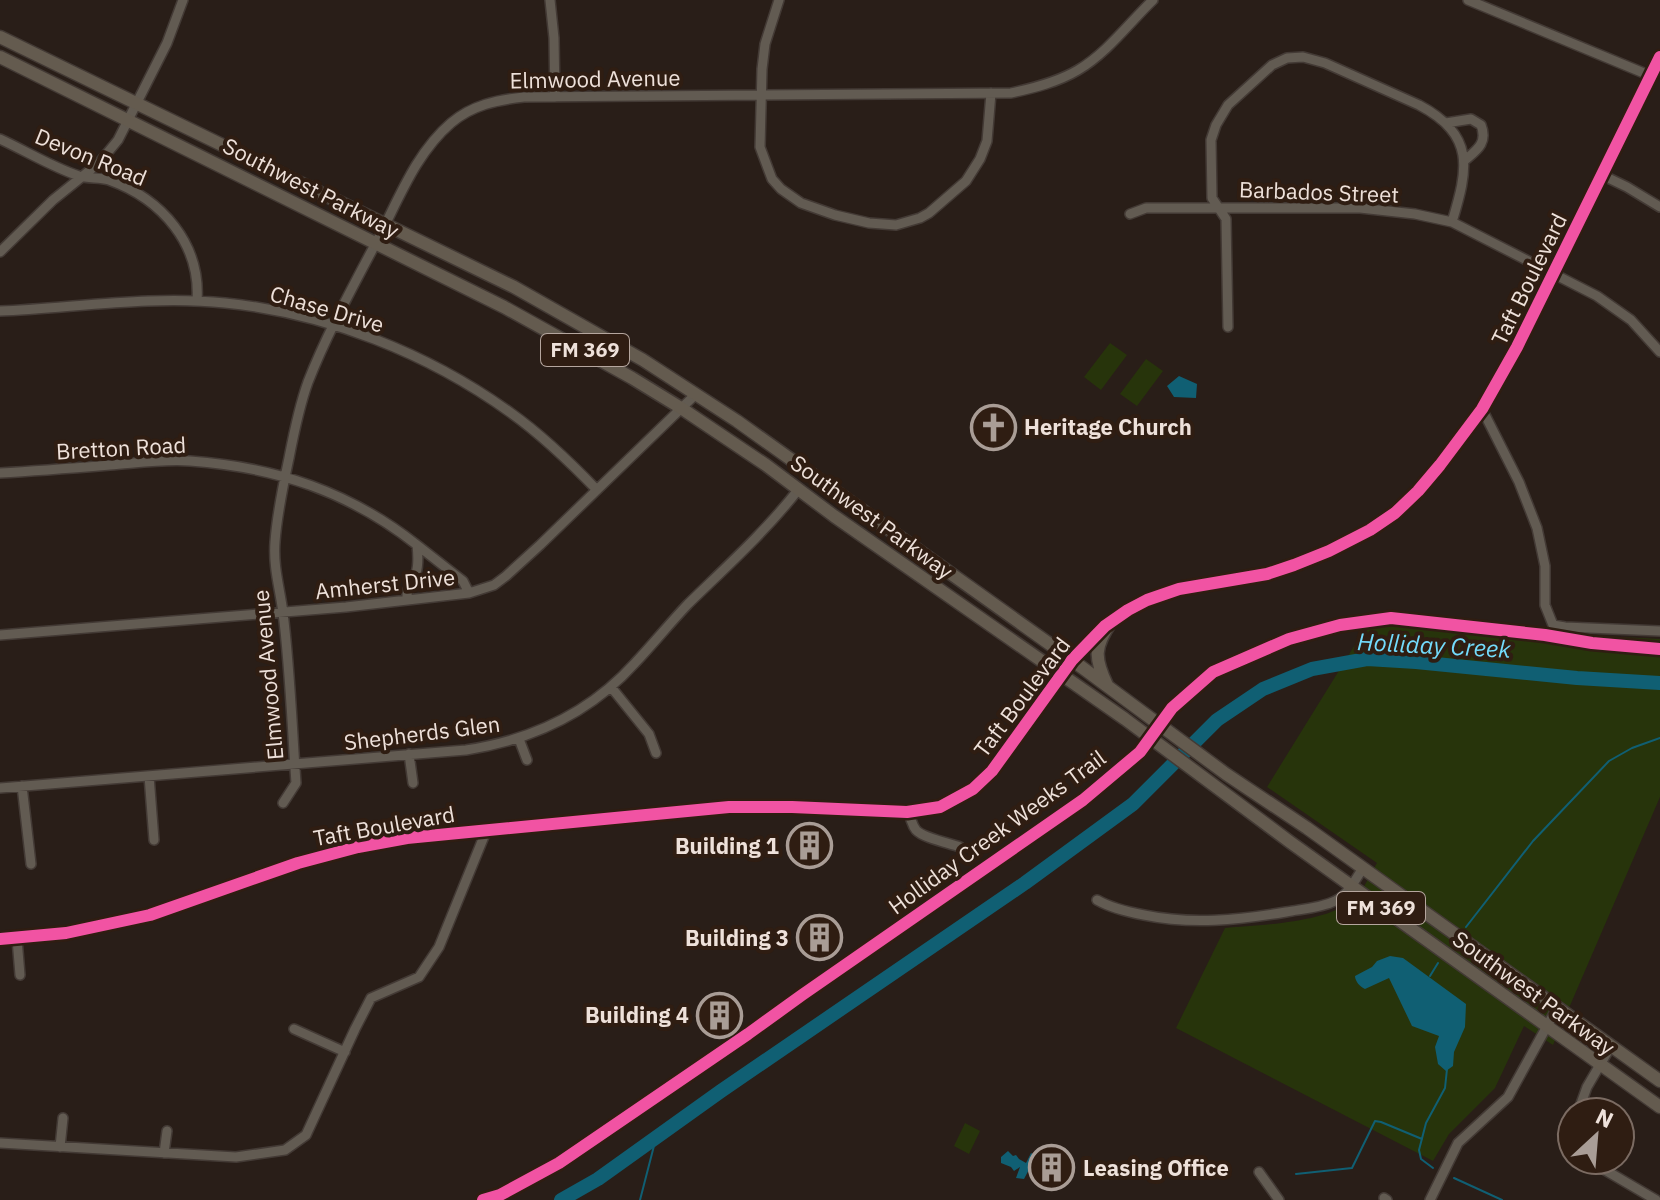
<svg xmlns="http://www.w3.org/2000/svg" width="1660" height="1200" font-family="'IBM Plex Sans',sans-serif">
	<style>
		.green { fill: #27340b }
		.water { fill: #105f73 }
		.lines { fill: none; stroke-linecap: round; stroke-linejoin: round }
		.stream { stroke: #105f73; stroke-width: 2 }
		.river { stroke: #105f73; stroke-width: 14 }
		.minor-casing { stroke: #433a35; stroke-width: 12 }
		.major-casing { stroke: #433a35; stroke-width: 15 }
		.minor { stroke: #625b52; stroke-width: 9 }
		.major { stroke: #645b4f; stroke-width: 12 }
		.cycleway-casing { stroke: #2f1d12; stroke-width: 17 }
		.cycleway { stroke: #f153a3; stroke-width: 12 }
		.labels { text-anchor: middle; stroke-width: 8; stroke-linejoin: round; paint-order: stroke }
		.shield { fill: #2f1d12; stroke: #b5a69e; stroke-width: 2 }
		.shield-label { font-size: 20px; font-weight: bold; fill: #eee1da }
		.street-label { font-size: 22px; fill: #eee1da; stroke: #2f1d12 }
		.poi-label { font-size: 22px; font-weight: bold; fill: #eee1da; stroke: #2f1d12; text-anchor: end }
		.water-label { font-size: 24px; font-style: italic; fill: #73dbfc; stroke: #2f1d12 }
	</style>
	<rect width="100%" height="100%" fill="#291e18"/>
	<!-- green -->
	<path class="green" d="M1110,343L1127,355L1101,390L1084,377Z
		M1146,359L1163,371L1137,406L1120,394Z
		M1374,614L1508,624L1581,635L1660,639V797L1553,1045L1524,1026L1495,1088L1449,1134L1433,1161L1176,1028L1225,928C1260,925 1326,923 1353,900C1363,892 1370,874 1377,863L1267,787Z
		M965,1123L980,1131L969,1154L954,1146Z"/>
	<!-- water -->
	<path class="water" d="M1179,376L1197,384L1196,398L1174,397L1167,386Z
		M1390,956L1403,958L1466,1004L1465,1027L1454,1052L1453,1066L1446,1071L1438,1064L1435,1047L1439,1036L1412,1026L1389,978L1365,989C1360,987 1355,981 1355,976L1372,967L1377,961Z
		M1008,1151L1013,1156L1016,1155L1019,1159L1026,1163L1031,1153L1036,1156L1024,1179L1016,1178L1020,1167L1014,1171L1011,1167L1001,1163V1157Z"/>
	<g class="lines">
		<!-- stream -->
		<path class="stream" d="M1466,927L1533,841L1609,761L1632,748L1660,738
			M1430,976L1438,963
			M1433,1168L1421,1159L1419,1150L1426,1123L1445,1088L1447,1069
			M1296,1174L1352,1168L1375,1121L1381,1122L1422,1139
			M1454,1178L1502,1200
			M640,1200L656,1138"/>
		<!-- river -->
		<path class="river" d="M561,1200L598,1179L721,1091L1025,883L1133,804L1217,720L1263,689L1312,669L1367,659L1416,662L1577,678L1660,683"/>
		<defs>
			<path id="minor" d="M550,0L554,38L555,97
				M779,0L765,44L762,69L760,147L772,179L781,189L801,203L835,215L869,223L896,225L920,218L929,213L966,181L980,159L987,141L991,93
				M1468,0L1651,76
				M1446,123L1471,119L1481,125C1488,143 1477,150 1464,161
				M0,139C26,151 52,167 79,176C89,179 99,177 109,180C162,199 201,244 197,301
				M1602,175L1627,187L1660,207
				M1130,214L1146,208H1360L1415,214L1452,222L1597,296L1631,320L1660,352
				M0,252L53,200L99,163L118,140L167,43L183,0
				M0,311C72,308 153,295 225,303C326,313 428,353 511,413C542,435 570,462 597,490
				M1228,327L1226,219L1212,198L1211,140L1216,125L1228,105L1272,65L1287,58L1303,57L1325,63L1419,105C1476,135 1468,169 1452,222
				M1482,409L1519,482L1537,528L1545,566V605L1553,625L1565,627L1660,631
				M0,473C37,471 74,468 110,465C137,463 164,459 190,461C276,467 350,492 417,545C418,554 419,564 416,573C412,584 406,588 407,600
				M417,545L463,581L469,593
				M0,635L346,607L469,593L494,585L506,576L540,545L696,394
				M611,687L649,734L656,753
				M519,739L527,760
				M409,754L413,783
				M149,776L154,840
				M22,786L31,864
				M0,788L466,750C531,740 590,713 635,663C653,644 670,623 688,604C726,567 765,532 798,490
				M283,803L296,783C292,727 290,668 283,613C280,589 273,567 275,542C277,513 283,486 289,458C294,432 299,407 308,382C328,331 355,283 380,235C400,196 417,152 451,123C472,105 497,100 524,97L1011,93C1034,88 1058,82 1078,70C1107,53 1129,23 1153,0
				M907,812C912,818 911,824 916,830C923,838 949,843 960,847
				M1097,900C1111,908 1128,912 1144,915C1192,925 1238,920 1286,912C1302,909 1321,908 1335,901C1348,895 1355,880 1363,868
				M0,939L66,933L150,915L298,863L358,847L407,838L729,807H792L907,812L940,807L973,789L992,771L1072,660L1105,626L1128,610L1147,600L1179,589L1267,574L1294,565L1329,551L1370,530L1395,513L1418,491L1440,465L1482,409L1517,347L1660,57
				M17,939L20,975
				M294,1029L345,1052
				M1578,1112L1587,1087L1611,1046
				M0,1143L236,1157L285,1150L306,1135L355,1029L371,998L419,977L439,947L487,829
				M60,1147L63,1118
				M164,1153L167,1131
				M1593,1160L1605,1170L1656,1200
				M1259,1172L1279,1200
				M1384,1198L1387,1200
				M1430,1200L1458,1143L1508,1097L1557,1008"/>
			<path id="major" d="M0,37L514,287L643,360L737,421L1072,660L1226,774L1307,828L1660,1081
				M0,57L504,307L632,378L681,408L766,465L834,516L1125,719L1290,842L1660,1107
				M1107,685C1094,658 1094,647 1111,622"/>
		</defs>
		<!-- minor casing -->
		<use href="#minor" class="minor-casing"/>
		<!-- major casing -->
		<use href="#major" class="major-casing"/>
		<!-- minor -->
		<use href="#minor" class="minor"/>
		<!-- major -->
		<use href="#major" class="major"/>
		<defs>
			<path id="cycleway" d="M0,939L66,933L150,915L298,863L358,847L407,838L729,807H792L907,812L940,807L973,789L992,771L1072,660L1105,626L1128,610L1147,600L1179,589L1267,574L1294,565L1329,551L1370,530L1395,513L1418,491L1440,465L1482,409L1517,347L1660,57
				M483,1200L500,1195L559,1163L748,1034L802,995L1083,800L1140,752L1172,708L1213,672L1289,639L1340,625L1391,618L1545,635L1592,643L1660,649"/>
		</defs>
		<!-- cycleway casing -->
		<use href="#cycleway" class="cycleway-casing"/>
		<!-- cycleway -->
		<use href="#cycleway" class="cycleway"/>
	</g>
	<!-- icons -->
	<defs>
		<symbol id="church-ring" viewBox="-11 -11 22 22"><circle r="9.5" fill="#2f1d12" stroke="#a99d96" stroke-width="1.5"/><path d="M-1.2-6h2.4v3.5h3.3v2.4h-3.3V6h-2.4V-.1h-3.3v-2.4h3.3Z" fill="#a99d96"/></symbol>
		<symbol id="building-ring" viewBox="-11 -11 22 22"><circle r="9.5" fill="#2f1d12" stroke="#a99d96" stroke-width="1.5"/><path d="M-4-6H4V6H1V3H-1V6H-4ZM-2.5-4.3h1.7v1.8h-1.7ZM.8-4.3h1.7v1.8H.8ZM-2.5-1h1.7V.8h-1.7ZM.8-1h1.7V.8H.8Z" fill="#a99d96"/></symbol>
	</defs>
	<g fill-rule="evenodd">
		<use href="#church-ring" x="968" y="402" width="51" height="51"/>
		<use href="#building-ring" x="784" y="820" width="51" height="51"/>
		<use href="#building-ring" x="794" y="912" width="51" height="51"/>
		<use href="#building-ring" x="694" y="990" width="51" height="51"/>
		<use href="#building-ring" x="1026" y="1142" width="51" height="51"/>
	</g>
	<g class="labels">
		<!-- shield labels -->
		<g class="shield">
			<rect x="541" y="334" width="88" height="32" rx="6"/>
			<rect x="1337" y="892" width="88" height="32" rx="6"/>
		</g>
		<g class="shield-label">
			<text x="585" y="357">FM 369</text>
			<text x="1381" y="915">FM 369</text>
		</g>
		<!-- street labels -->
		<g class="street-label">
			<text transform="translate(595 79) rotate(-1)" y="8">Elmwood Avenue</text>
			<text transform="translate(91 157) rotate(22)" y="8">Devon Road</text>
			<text transform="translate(311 188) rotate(27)" y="8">Southwest Parkway</text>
			<text transform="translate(1319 192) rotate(2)" y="8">Barbados Street</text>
			<text transform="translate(1529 279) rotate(-64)" y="8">Taft Boulevard</text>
			<text transform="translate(327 309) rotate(16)" y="8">Chase Drive</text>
			<text transform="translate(121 448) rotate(-3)" y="8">Bretton Road</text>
			<text transform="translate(872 517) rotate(36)" y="8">Southwest Parkway</text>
			<text transform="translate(385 584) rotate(-6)" y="8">Amherst Drive</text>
			<text transform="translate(268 675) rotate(-95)" y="8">Elmwood Avenue</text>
			<text transform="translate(1022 697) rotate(-53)" y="8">Taft Boulevard</text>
			<text transform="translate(422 733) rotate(-7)" y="8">Shepherds Glen</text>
			<text transform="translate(384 826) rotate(-10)" y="8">Taft Boulevard</text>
			<text transform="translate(997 832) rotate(-36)" y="8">Holliday Creek Weeks Trail</text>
			<text transform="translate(1534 993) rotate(36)" y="8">Southwest Parkway</text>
		</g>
		<!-- poi labels -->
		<g class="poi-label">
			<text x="1024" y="435" text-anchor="start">Heritage Church</text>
			<text x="779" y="854">Building 1</text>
			<text x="789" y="946">Building 3</text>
			<text x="689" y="1023">Building 4</text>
			<text x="1083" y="1176" text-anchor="start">Leasing Office</text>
		</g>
		<!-- water labels -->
		<g class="water-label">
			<text transform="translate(1434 646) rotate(3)" y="8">Holliday Creek</text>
		</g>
	</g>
	<!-- north arrow -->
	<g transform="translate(1596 1136) rotate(26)"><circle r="38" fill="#2f1d12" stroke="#7b6b62" stroke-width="2"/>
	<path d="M0-6L14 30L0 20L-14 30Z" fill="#a99d96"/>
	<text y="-12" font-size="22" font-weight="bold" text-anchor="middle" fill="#eee1da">N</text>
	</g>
</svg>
